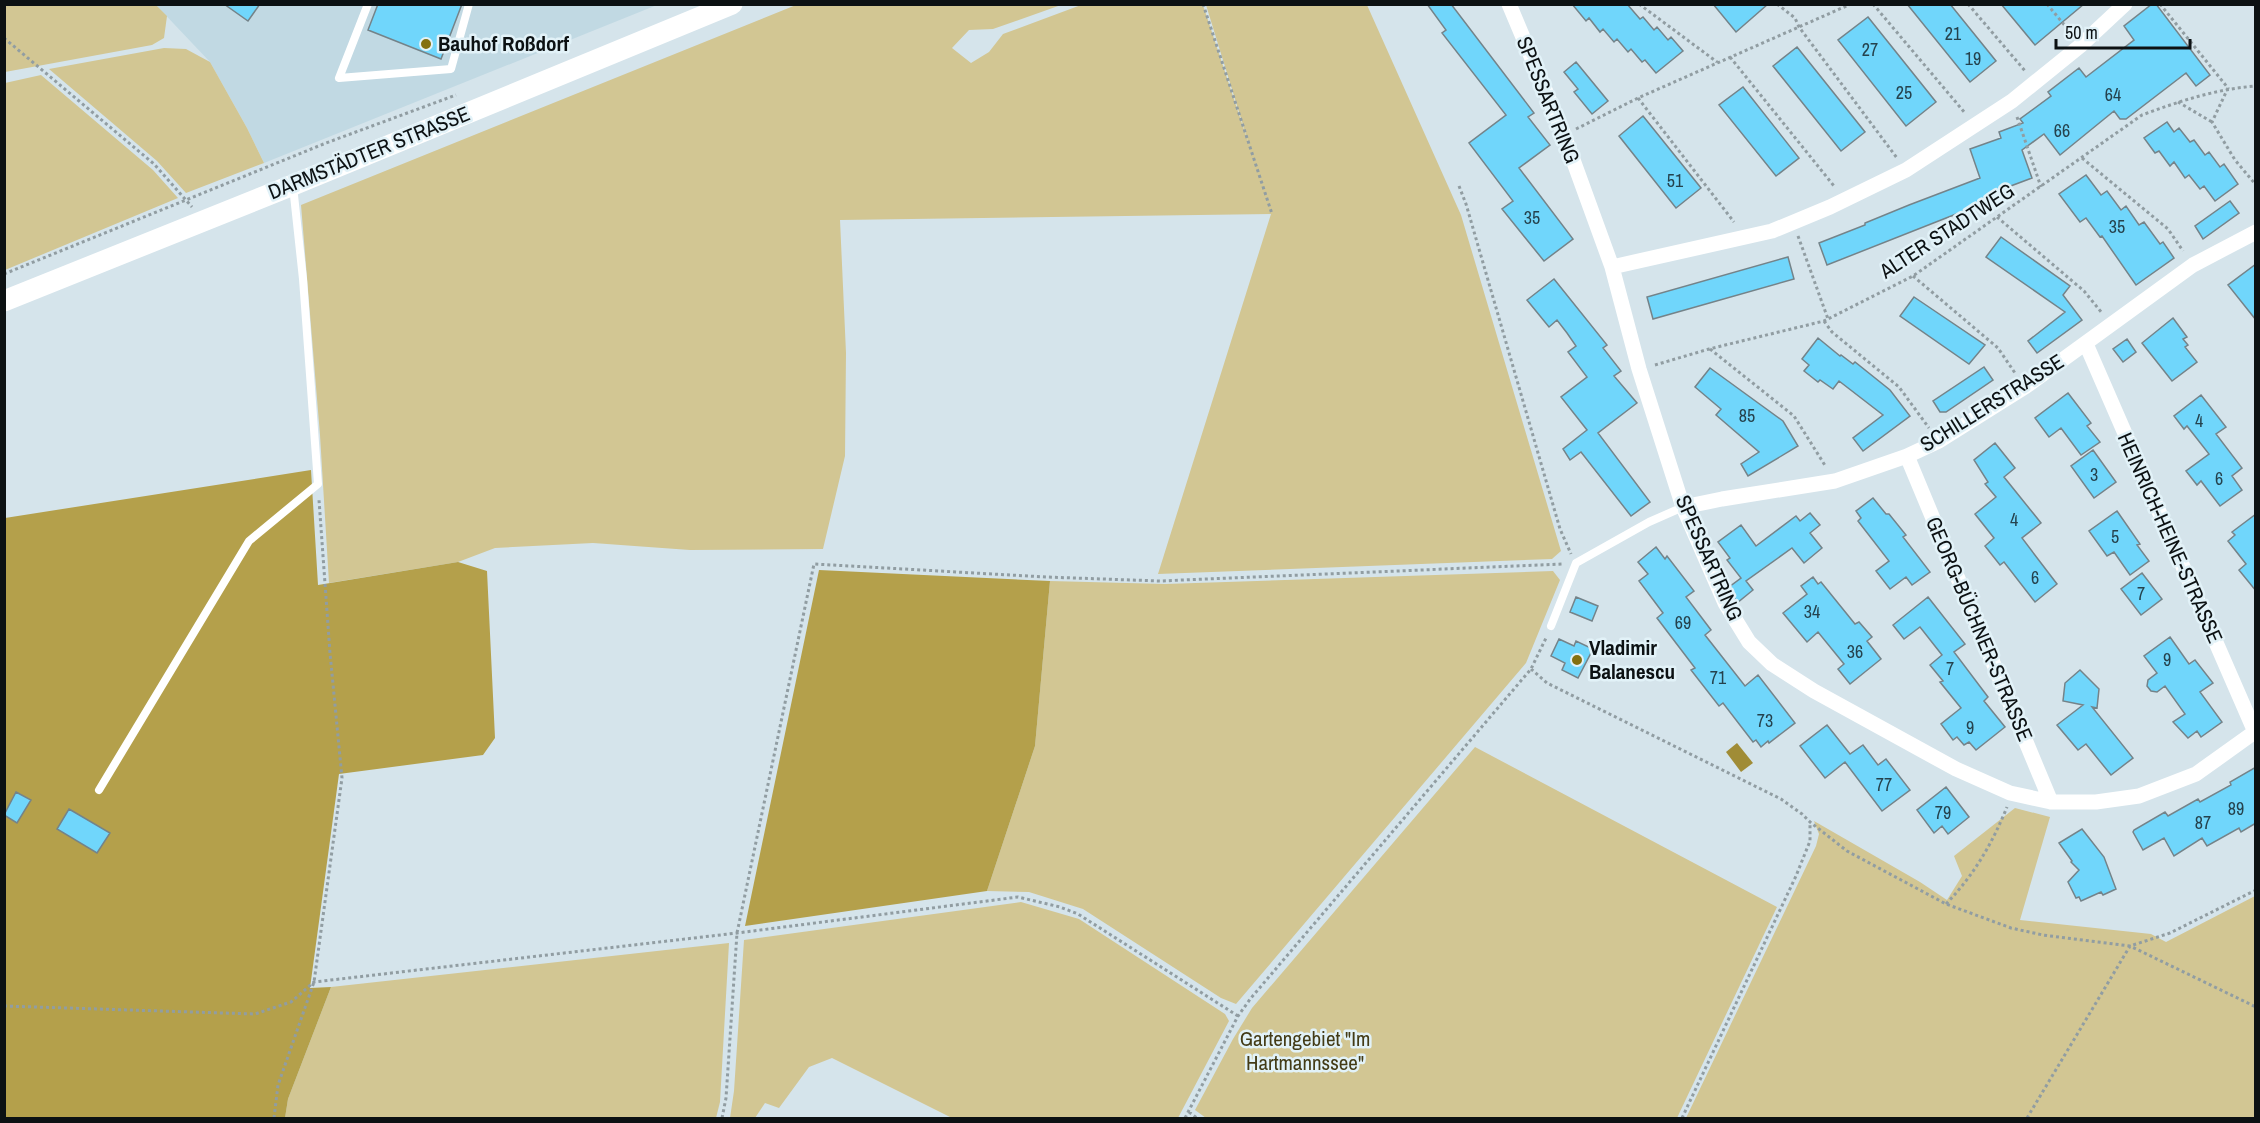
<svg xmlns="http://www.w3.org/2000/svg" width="2260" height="1123" font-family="'Archivo Narrow',sans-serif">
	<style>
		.built { fill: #c1d9e3 }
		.green { fill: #d2c693 }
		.forest { fill: #b4a04b }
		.water { fill: #a08c36 }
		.building { fill: #70d6fb; stroke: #748389; stroke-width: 1.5 }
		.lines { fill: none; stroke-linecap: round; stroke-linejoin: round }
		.path { stroke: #919da2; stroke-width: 3; stroke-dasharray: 3 3; stroke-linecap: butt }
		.lane { stroke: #fff; stroke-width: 8 }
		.street { stroke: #fff; stroke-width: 15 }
		.secondary { stroke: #fff; stroke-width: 21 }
		.poi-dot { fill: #847010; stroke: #e2f2f8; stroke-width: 2 }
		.labels { text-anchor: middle; stroke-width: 5; stroke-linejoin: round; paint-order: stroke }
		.number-label { font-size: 18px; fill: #25424d }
		.poi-label { font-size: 21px; font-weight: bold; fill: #0c1113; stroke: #e2f2f8; text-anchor: start }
		.street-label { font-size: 21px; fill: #0c1113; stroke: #e2f2f8 }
		.park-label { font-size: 21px; fill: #433b16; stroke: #e2f2f8 }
	</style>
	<rect width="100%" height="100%" fill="#d5e4eb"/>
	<!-- built -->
	<path class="built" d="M156,5H657L264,163L247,128L210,62Z"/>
	<!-- green -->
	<path class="green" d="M4,5H156L167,16L164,38L152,45L5,72Z
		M796,5H1061L993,29L969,30L952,48L971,63L989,52L1003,34L1081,5H1203L1251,151L1206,5H1367L1461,215L1561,551L1552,559L1158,574L1271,214L840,220L846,353L845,456L823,549L690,550L593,543L495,548L458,562L329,583L320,435L301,205Z
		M164,48L186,49L210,62L247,128L264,163L186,193L157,161L49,69Z
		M41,75L153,170L178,198L5,270V83Z
		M1553,571L1560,580L1526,663L1236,1004L1221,998L1083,909L1029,892L987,891L1035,746L1050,581L1165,584Z
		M1475,747L1777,907L1677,1118H1206L1195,1110L1233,1039L1252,1008Z
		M2015,808L2050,817L2020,920L2151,934L2166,942L2255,896V1118H1686L1816,846L1819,834L1814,821L1920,882L1947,900L1962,876L1954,856Z
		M1021,902L1079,919L1225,1014L1229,1021L1178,1118H952L832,1058L809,1067L779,1108L765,1103L755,1118H730L734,1091L744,940Z
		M729,943L720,1102L716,1118H285L288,1099L331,987Z"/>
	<!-- forest -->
	<path class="forest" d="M311,470L318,585L458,562L487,571L495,738L483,755L339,774L310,988L331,987L288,1099L285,1118H5V518Z
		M819,570L1050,581L1035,746L987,891L745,926Z"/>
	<!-- water -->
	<path class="water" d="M1737,743L1753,763L1741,772L1726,752Z"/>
	<!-- building -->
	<path class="building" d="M224,4H260L248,21Z
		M378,4H462L441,59L368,30Z
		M1427,4H1451L1534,113L1528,117L1550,145L1519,168L1573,239L1544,261L1502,209L1513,201L1469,143L1506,115L1442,33L1446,30Z
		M1572,4H1627L1640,19L1643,17L1654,30L1657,27L1668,40L1671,37L1683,51L1656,73L1645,60L1642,62L1631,49L1628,52L1617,39L1614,42L1603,29L1600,32L1589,18L1586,21Z
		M1713,4H1768L1736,32Z
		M1907,4H1950L1996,61L1970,82Z
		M2001,4H2084L2035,45Z
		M2152,4H2156L2210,75L2196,86L2186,73L2126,119H2120L2114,111L2060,155L2044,134L2022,150L2032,178L2000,190L2002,194L1978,203L1979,205L1827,265L1819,243L1865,225V223L1909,205L1980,178L1970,149L2001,138L1999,132L2023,123L2020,119L2051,96L2048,92L2079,68L2086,77L2134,40L2124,26Z
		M1868,17L1936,102L1906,126L1838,40Z
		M1797,47L1865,132L1841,151L1773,66Z
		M1576,62L1608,101L1592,114L1574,92L1578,89L1564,72Z
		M1743,87L1799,158L1776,176L1719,105Z
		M1643,116L1701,188L1676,208L1619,136Z
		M2167,122L2174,132L2179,128L2190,142L2194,140L2205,155L2209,152L2220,167L2224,164L2238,184L2215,201L2204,186L2200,189L2189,175L2185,178L2174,162L2170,166L2159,151L2155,153L2144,138Z
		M2086,175L2101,195L2107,191L2121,210L2126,206L2139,225L2144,222L2160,244L2163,242L2174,258L2136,285L2102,236L2100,237L2086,218L2080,222L2059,194Z
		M2230,201L2239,213L2203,239L2195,226Z
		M2001,237L2070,286L2063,295L2082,320L2037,353L2028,341L2065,312L1986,257Z
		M1788,257L1794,279L1653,319L1647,297Z
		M2256,264V320L2228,285Z
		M1554,279L1607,345L1603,348L1621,371L1614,376L1637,403L1598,433L1650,502L1631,516L1581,452L1570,460L1563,449L1587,430L1561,397L1587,377L1568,352L1576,346L1567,333L1557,320L1549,327L1527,300Z
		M1914,297L1985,345L1969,364L1900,316Z
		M2173,318L2187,337L2183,339L2188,345L2185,347L2197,362L2172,381L2142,343Z
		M1818,338L1840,356L1841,355L1853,364L1855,362L1890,390L1910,416L1863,451L1853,438L1883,415L1839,381L1833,389L1820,380L1818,382L1804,371L1809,365L1802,359Z
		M2127,339L2136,352L2123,362L2113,349Z
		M1984,367L1993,380L1946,412H1940L1933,401Z
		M1710,368L1783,421L1798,446L1748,476L1741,464L1759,452L1716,415L1721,409L1695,387Z
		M2068,393L2091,423L2087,426L2100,442L2081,455L2061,428L2049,437L2035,418Z
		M2201,395L2226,427L2216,434L2242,468L2232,476L2242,490L2220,506L2201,481L2197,485L2186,471L2209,454L2187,426L2184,429L2174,416Z
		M1995,443L2015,468L2004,477L2041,523L2022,538L2057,584L2035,602L2004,562L2000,565L1985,546L1994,538L1975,514L1996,497L1985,484L1988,482L1974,460Z
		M2093,450L2116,482L2094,498L2071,466Z
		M1873,498L1886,514H1889L1906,535L1903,537L1930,572L1912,585L1906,577L1890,589L1876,571L1889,561L1858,521L1861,518L1856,511Z
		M2117,511L2140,544L2137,545L2149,561L2130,575L2114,552L2107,556L2089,531Z
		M1810,513L1820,525L1810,533L1822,548L1804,563L1792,548L1746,581L1753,590L1737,603L1729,587L1741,578L1727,560L1730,558L1718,542L1741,525L1756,546L1796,516L1800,521Z
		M2256,514V591L2239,570L2246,564L2228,541L2235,535L2232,532Z
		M1656,547L1665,559L1667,556L1694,591L1686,597L1711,630L1705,635L1745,686L1758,675L1795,723L1769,743L1768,741L1761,747L1756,740L1753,742L1723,703L1719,706L1691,670L1695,668L1657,618L1663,613L1639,581L1648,574L1638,562Z
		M2142,573L2162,599L2141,615L2121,589Z
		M1813,577L1818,584L1821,582L1855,624L1859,622L1872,637L1867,641L1881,659L1850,684L1838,669L1844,664L1818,632L1807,642L1783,613L1807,594L1801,586Z
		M1576,597L1598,606L1592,621L1570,612Z
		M1928,597L1965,644L1954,652L1988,697L1984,701L2005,727L1976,750L1969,742L1964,745L1957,737L1953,740L1941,724L1961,708L1940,682L1943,681L1930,665L1942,655L1920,627L1904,639L1893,625Z
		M2170,637L2189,664L2195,660L2213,683L2200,692L2222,722L2201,737L2197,731L2188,738L2173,722L2185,714L2165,686L2157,692L2151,691L2147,686L2148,680L2157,673L2144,656Z
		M1559,639L1574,646L1576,641L1593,649L1578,678L1562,670L1565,663L1551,656Z
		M2080,670L2099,689L2097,708L2092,707L2133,758L2111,775L2086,744L2078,750L2057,725L2083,705L2063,701L2065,683Z
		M1827,725L1850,754L1863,745L1878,765L1886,759L1910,790L1882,811L1845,762L1825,778L1800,746Z
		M2256,767V823L2241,832L2239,828L2207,846L2202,838L2174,856L2164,838L2143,850L2133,832L2134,830L2165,812L2168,816L2198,799L2200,802L2231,785L2230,782Z
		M1946,787L1969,817L1948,834L1942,826L1934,833L1917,810Z
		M16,792L31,800L17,823L4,815Z
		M69,809L110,833L97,853L57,829Z
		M2082,829L2104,857L2116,889L2103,895L2101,892L2081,901L2079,897L2076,898L2068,882L2079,870L2071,862L2072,861L2059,843Z"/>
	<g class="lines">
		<!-- path -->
		<path class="path" d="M1203,4L1272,214
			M1639,4L1717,62
			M1777,4L1795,18L1799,27L1897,158
			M1873,4L1965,113
			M1968,4L2026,72
			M2047,4L2071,33
			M2160,4L2228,88L2212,122L2235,160L2256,185
			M4,38L154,164L192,207
			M1730,57L1834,186
			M1638,98L1734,222
			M2178,102L2212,122
			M2017,117L2041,187
			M1576,129L1638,98L1851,4
			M2082,158L2168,229L2183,251
			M1459,186L1466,204L1560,529L1571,554
			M1997,217L2084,291L2102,313
			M1798,236L1828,319
			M4,274L326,143L456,95
			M1913,276L1998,348L2015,373
			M1824,321L1832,332L1899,387L1929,428
			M1710,349L1794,416L1826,467
			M1655,365L1709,349L1824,321L1913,276L2142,115C2180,101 2216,89 2256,86
			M1531,669L1547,683L1781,799L1802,814L1810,822L1847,851L1946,904L2011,928L2043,935L2130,946L2170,933L2256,890
			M1946,904C1974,875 1992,844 2007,807
			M4,1006L255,1014L291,1002L314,982L737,933L1018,897L1060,907L1078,914L1238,1016
			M1189,1112L1197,1118
			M274,1118L278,1085L314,982L342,778L330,653L319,500
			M722,1118L726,1098L737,933L814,564L1046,577L1160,581L1563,564
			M1185,1118L1238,1016L1251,998L1531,669L1546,638
			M1682,1118L1796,876L1810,841V822
			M2027,1118L2130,946L2256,1007"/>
		<!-- lane -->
		<path class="lane" d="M368,4L339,78L451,69L469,4
			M1551,626L1576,563L1649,522L1683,507
			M99,790L249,541L318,484L303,279L293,186"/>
		<!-- street -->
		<path class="street" d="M1509,4L1564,135L1612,267L1639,369L1683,507L1725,603L1749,642L1772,664L1814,691L1956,769L2010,793L2051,802H2096L2139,796L2196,774L2256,731
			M1612,267L1772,231L1830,207L1906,170L2012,101L2080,46L2125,4
			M2086,344L2255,732
			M1907,456L2051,802
			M1683,507L1722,499L1835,481L1907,456L1939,441L2025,387L2193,265L2256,232"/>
		<!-- secondary -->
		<path class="secondary" d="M4,301L293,185L732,4"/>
	</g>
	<!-- markers -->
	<g class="poi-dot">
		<circle cx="426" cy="44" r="6"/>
		<circle cx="1577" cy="660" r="6"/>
	</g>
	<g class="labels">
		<!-- number labels -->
		<g class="number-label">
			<text x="1953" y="40">21</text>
			<text x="1870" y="56">27</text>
			<text x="1973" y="65">19</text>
			<text x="1904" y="99">25</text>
			<text x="2113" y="101">64</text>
			<text x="2062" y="137">66</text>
			<text x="1675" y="187">51</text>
			<text x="1532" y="224">35</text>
			<text x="2117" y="233">35</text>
			<text x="1747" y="422">85</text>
			<text x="2199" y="427">4</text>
			<text x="2094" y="481">3</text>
			<text x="2219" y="485">6</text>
			<text x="2014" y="526">4</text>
			<text x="2115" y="543">5</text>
			<text x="2035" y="584">6</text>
			<text x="2141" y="600">7</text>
			<text x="1812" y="618">34</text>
			<text x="1683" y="629">69</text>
			<text x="1855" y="658">36</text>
			<text x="2167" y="666">9</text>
			<text x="1950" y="675">7</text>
			<text x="1718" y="684">71</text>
			<text x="1765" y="727">73</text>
			<text x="1970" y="734">9</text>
			<text x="1884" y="791">77</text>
			<text x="2236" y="815">89</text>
			<text x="1943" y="819">79</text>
			<text x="2203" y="829">87</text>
		</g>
		<!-- poi labels -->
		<g class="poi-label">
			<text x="438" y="51">Bauhof Roßdorf</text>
			<text x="1589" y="655">Vladimir<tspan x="1589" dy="24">Balanescu</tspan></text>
		</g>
		<!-- street labels -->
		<g class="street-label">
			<text transform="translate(1548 100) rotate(68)" y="7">SPESSARTRING</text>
			<text transform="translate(369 153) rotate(-22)" y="7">DARMSTÄDTER STRASSE</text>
			<text transform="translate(1947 231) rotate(-33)" y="7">ALTER STADTWEG</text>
			<text transform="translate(1992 403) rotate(-32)" y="7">SCHILLERSTRASSE</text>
			<text transform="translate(2170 538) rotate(66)" y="7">HEINRICH-HEINE-STRASSE</text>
			<text transform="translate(1709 558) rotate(66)" y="7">SPESSARTRING</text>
			<text transform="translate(1979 629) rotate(67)" y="7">GEORG-BÜCHNER-STRASSE</text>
		</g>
		<!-- park labels -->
		<g class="park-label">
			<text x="1305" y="1046">Gartengebiet "Im<tspan x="1305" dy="24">Hartmannssee"</tspan></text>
		</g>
	</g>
	<!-- border -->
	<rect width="2260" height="1123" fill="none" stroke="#0c1113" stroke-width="12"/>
	<!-- scale -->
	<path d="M2056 39v9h134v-9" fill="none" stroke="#0c1113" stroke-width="3"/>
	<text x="2065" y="39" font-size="18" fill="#0c1113" stroke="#e2f2f8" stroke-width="4.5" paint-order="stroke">50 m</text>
</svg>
